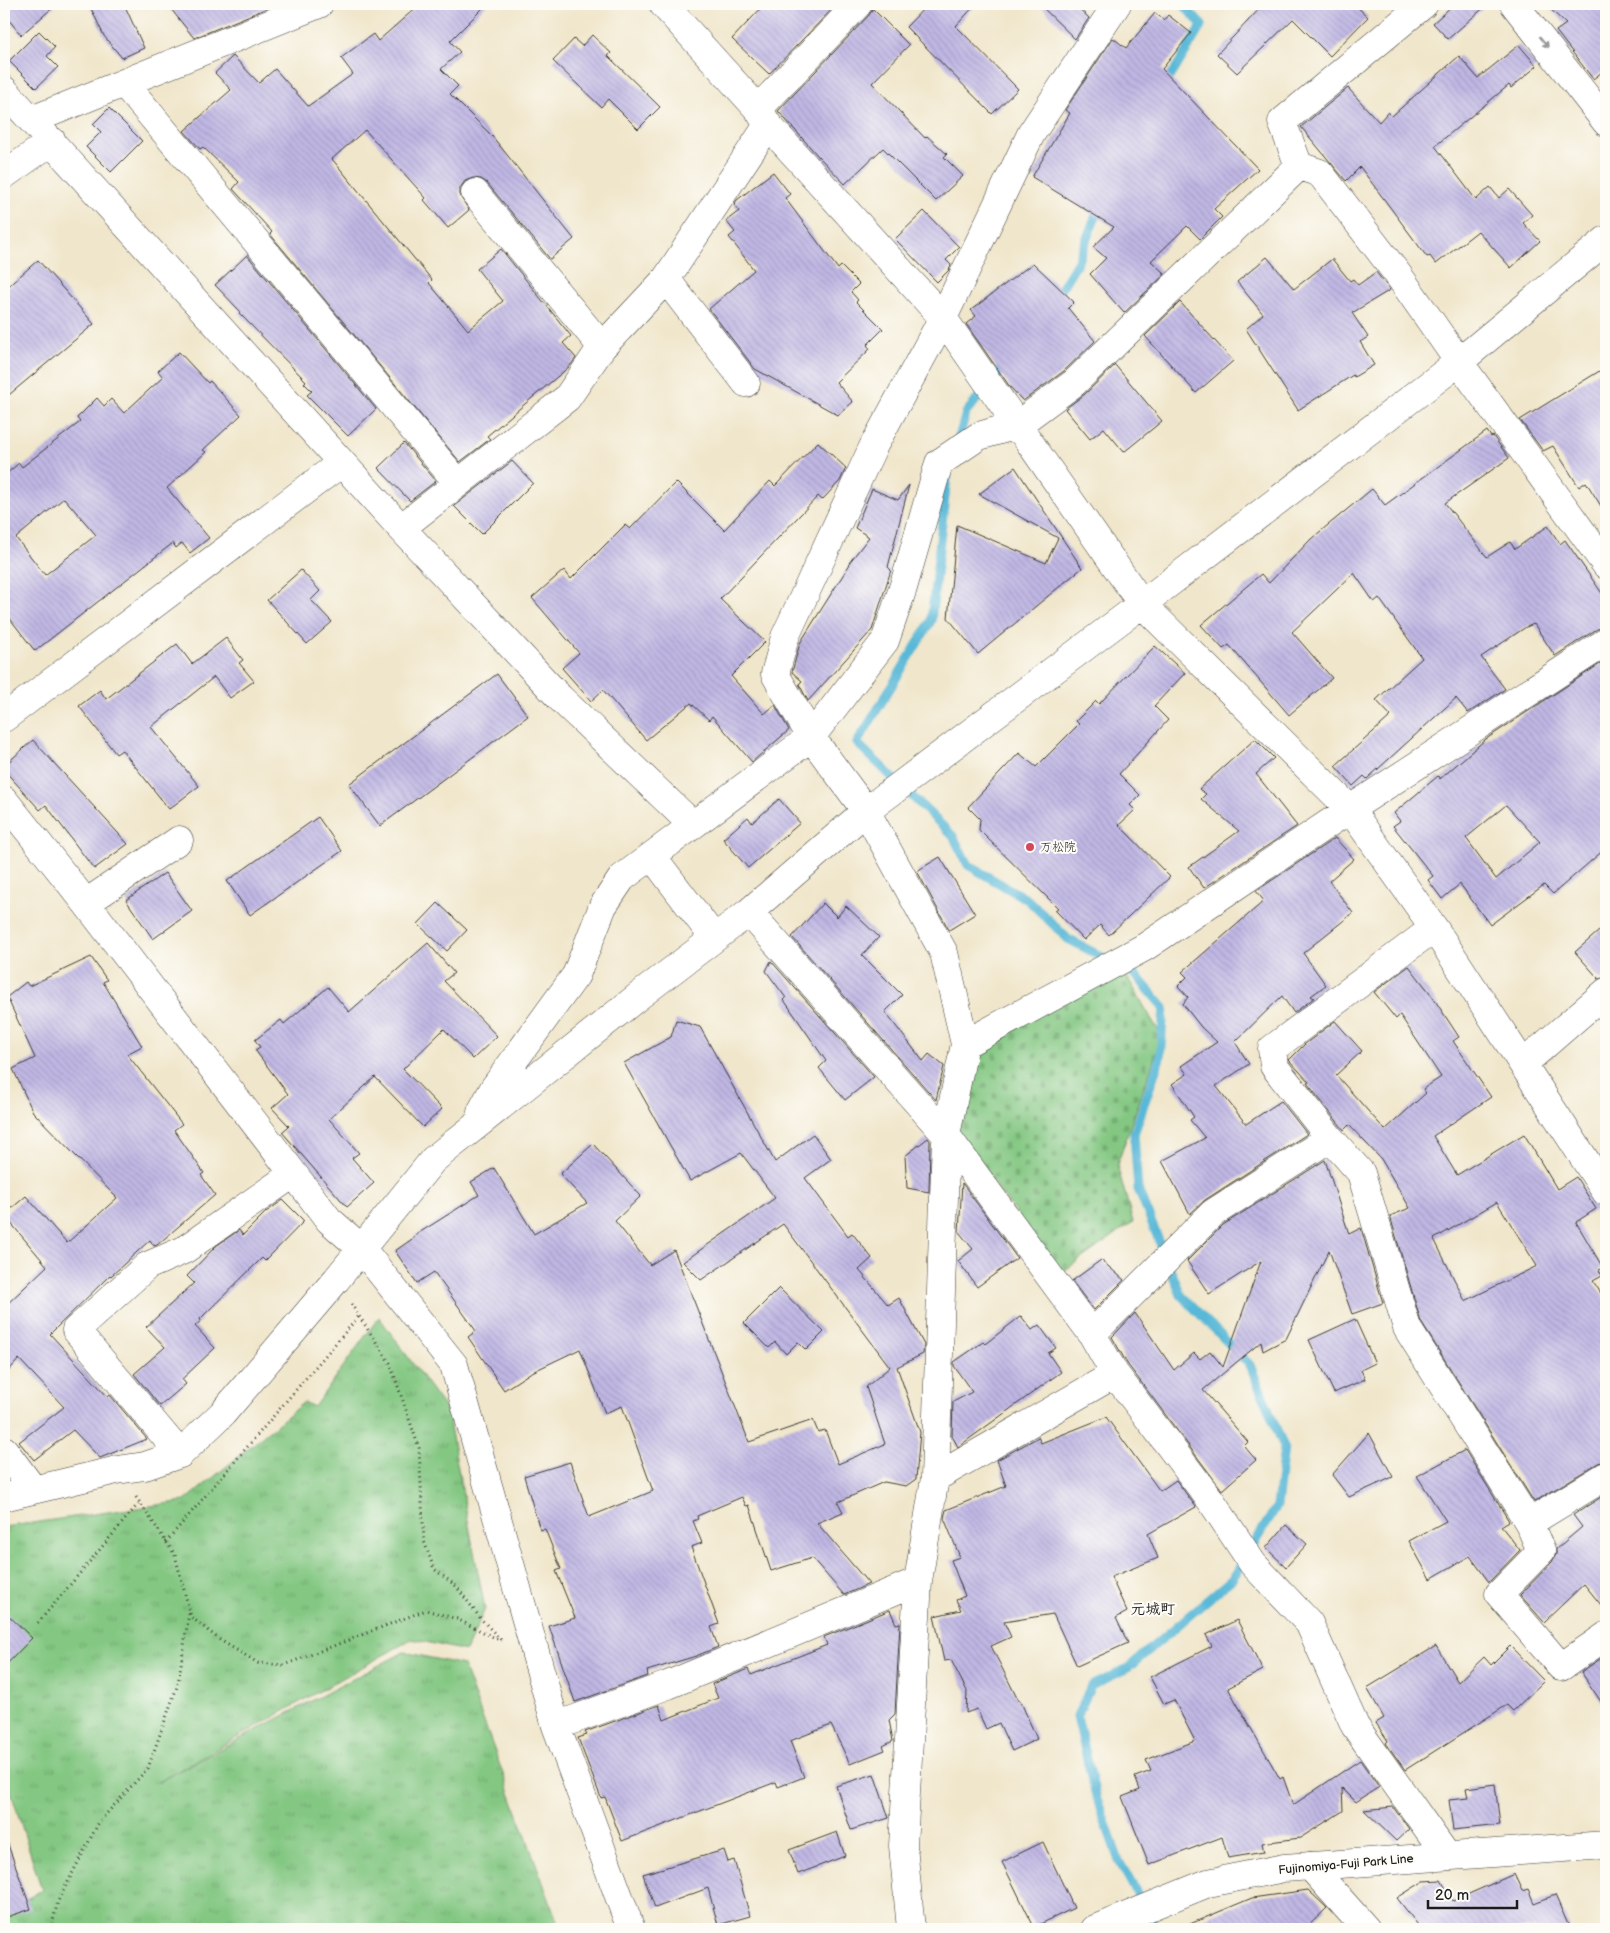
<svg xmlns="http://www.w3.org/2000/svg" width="1610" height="1933" font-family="'Balsamiq Sans','Klee One',sans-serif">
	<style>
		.cemetery { fill: url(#cemetery-stones); stroke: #50724f }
		.park { fill: url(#park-tufts); stroke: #50724f }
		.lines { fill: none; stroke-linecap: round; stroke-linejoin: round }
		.stream { stroke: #58b8d7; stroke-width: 9 }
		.building { fill: url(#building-back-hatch); fill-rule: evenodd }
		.minor-casing { stroke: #3c3a36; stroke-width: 29 }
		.major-casing { stroke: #3c3a36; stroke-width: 29 }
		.path { stroke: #3c3a36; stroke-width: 3; stroke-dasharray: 1 4; stroke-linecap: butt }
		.minor { stroke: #fff; stroke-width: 28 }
		.major { stroke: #fff; stroke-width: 28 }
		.oneway { fill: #999 }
		.poi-dot { fill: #d1495b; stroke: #fdfcf7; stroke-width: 2 }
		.labels { text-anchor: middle; stroke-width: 4; stroke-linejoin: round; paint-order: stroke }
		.poi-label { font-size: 12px; fill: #1c1c1c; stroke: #fdfcf7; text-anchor: start }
		.street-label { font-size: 12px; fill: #1c1c1c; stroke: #fdfcf7 }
		.quarter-label { font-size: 15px; font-weight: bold; fill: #1c1c1c; stroke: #fdfcf7 }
	</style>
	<defs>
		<pattern id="cemetery-stones" width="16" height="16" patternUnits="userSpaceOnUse" patternTransform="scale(1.25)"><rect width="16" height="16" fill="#83c782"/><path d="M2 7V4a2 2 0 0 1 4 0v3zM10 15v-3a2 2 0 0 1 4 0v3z" fill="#71aa70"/></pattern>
		<pattern id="park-tufts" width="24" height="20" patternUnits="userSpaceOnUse" patternTransform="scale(1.25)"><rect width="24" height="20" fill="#83c782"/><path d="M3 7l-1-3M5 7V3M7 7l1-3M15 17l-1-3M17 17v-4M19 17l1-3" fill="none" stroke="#71aa70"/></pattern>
		<pattern id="building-back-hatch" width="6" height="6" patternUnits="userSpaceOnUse" patternTransform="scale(1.25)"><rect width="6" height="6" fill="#c0b7e4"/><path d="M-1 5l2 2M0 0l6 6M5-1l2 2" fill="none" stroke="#a49dc3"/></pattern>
	</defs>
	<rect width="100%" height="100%" fill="#fdfcf7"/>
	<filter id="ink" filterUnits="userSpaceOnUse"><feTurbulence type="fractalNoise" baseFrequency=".02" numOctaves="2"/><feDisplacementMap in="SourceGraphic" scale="10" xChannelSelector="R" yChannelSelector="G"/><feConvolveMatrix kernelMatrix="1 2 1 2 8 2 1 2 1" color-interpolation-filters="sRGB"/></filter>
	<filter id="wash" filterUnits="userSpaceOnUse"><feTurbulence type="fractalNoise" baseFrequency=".0096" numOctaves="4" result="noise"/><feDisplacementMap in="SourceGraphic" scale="20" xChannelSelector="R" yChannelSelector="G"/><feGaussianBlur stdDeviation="1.12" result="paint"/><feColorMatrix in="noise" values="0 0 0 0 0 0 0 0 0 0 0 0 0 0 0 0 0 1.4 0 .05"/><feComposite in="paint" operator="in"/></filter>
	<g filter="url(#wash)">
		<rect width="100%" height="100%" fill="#f0e6cb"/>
		<!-- cemetery -->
		<path class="cemetery" d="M1122,968L1162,1037L1117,1165L1133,1222L1061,1273L954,1131L973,1048Z"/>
		<!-- park -->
		<path class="park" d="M379,1317L447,1411L485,1609L466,1651L412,1639L158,1782L404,1652L463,1665L560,1929H4V1912L42,1890L9,1786L4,1787V1527L185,1501L304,1402L314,1407Z"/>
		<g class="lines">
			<!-- stream -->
			<path class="stream" d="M1165,86L1202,25L1182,4
				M1055,299L1078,261L1100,205
				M957,444L966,413L1006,363
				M947,478L931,621L857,743L953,836L968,865L1028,900L1068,939L1108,960
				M1120,966L1135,974L1164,1008L1160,1058L1134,1134L1138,1189L1181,1295L1250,1365L1284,1447L1277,1506L1233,1578L1128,1668L1091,1686L1077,1716L1095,1793L1119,1861L1157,1929"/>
		</g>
		<g id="blocks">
			<!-- building -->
			<path class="building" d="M4,4H57L21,35L4,14Z
				M89,4H124L144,48L122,58L104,36Z
				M167,4H277L194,38Z
				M420,4H487L450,41L460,52L441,69L458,86L450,94L492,136L574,239L550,259L487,183L481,179L473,178L465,181L460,188V196L469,210L448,228L424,200L426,198L365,130L332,159L432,280L429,283L468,330L503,301L477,269L501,249L571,336L563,343L576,358L570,366L487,436L490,439L460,462L270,234L272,232L233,189L239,182L203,147L200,149L184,131L231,90L215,73L233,56L259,83L275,69L308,106L353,74L341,58L373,34L378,41Z
				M765,4H837L769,74L732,39Z
				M928,4H976L956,26L1018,89L992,114L906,27Z
				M1039,4H1074L1089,18L1075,39Z
				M1264,4H1354L1368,17L1330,56L1293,19L1237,73L1217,54Z
				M1454,4H1488L1448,39L1433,23Z
				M1545,4H1606V69L1593,79L1556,31L1566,24Z
				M873,9L909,45L872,83L925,138L927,136L947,154L944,157L963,176L936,201L883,148L845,184L818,156L778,111L869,15Z
				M1155,13L1164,20L1168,15L1191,33L1162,69L1258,169L1214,209L1222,217L1200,239L1187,226L1151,261L1165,274L1124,313L1090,274L1106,258L1093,247L1114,227L1032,177L1070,113L1065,110L1113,38L1126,48Z
				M39,31L55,47L47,56L58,67L36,88L9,61Z
				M592,35L611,53L608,56L660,107L638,129L608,99L601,107L553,61L574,39L582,46Z
				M1519,45L1537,66L1511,88L1509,85L1435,146L1476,200L1490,187L1499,198L1509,189L1532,215L1523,223L1540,241L1511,268L1478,231L1436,264L1430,256L1427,257L1360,167L1346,181L1301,127L1348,88L1379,122L1388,112L1392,116L1459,56L1478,78Z
				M109,108L142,141L111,172L86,147L101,132L93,124Z
				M773,172L790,194L785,198L838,269L841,266L859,284L851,292L858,300L856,302L883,329L867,345L870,349L836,382L853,402L838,415L755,369L709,309L754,270L729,237L735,232L726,221L739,211L734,205L737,200Z
				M924,211L959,247L946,260L951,265L949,270L937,282L895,239Z
				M247,255L376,409L348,436L307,395L312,391L304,383L306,381L239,313L240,311L215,285Z
				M1267,257L1294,289L1332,259L1350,281L1353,279L1358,285L1376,272L1390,290L1352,313L1368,337L1360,342L1374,365L1354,377L1353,375L1298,410L1246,329L1263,314L1237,282Z
				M38,260L94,324L4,399V290Z
				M1033,263L1074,302L1068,308L1095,341L1064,371L1023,401L1010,387L966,324L976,316L971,310Z
				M1180,302L1233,361L1196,393L1145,336Z
				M179,352L208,383L210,381L241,415L203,450L206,452L167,488L209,538L190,553L182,543L176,548L173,543L35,651L4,611V476L19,463L22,467L80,422L77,418L97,398L104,406L111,399L124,413L163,377L158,371ZM64,498L96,535L45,575L16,538Z
				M1115,365L1162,421L1124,452L1104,428L1090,439L1065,409L1085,394Z
				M1606,367V514L1586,482L1579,487L1553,446L1543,451L1520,420Z
				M1487,431L1491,437L1493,436L1509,458L1445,503L1487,557L1510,542L1515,549L1548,526L1560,544L1565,540L1606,599V627L1597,629L1555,656L1534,624L1526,627L1481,657L1505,689L1468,713L1456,698L1367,779L1364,776L1353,786L1335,766L1391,716L1376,700L1422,658L1379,598L1374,602L1354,573L1292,632L1332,678L1289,715L1229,645L1223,649L1201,625L1261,574L1269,583L1311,539L1372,489L1385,505Z
				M818,442L846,468L840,481L822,500L818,496L720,599L765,642L731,676L764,714L775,705L789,730L752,762L712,716L709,720L691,703L646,740L603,690L591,701L562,668L579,653L532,598L564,570L571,579L625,525L630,529L676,482L724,530L770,481L775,486Z
				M404,443L436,481L410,501L378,468Z
				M512,461L533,483L482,534L454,506Z
				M1015,467L1082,568L978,654L948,618L957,525L1046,563L1058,538L979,494Z
				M909,485L888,567L891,570L872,630L808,701L799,684L802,681L792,672L800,643L850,564L849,563L869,537L855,528L872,489L898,500Z
				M301,570L320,591L311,600L332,622L307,644L267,600Z
				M226,638L243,660L239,663L254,681L230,698L214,677L151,727L199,786L169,809L122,750L116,754L79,706L100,690L106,699L177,644L192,664Z
				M1155,646L1185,673L1154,706L1168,720L1119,774L1140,795L1130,805L1135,810L1119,825L1170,877L1109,935L1100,925L1084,940L1055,910L1058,908L979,830L980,819L968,807L1019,753L1036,767L1079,724L1076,721L1096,701L1099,704Z
				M1606,660V848L1553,894L1544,885L1490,925L1460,884L1442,899L1428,880L1433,876L1393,826L1400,821L1394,813L1438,776L1440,779L1486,739ZM1506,805L1540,842L1496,879L1466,838Z
				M497,674L528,716L380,826L349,784Z
				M1255,739L1274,758L1256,774L1297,826L1204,888L1189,867L1239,831L1201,799L1206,794L1199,789Z
				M33,740L128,844L94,869L46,805L40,810L4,770V766Z
				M779,799L800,823L748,868L723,839L748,817L752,823Z
				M318,817L342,851L250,915L227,881Z
				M1335,838L1354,859L1329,881L1353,913L1303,953L1326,985L1311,996L1314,998L1294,1013L1282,996L1235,1042L1249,1064L1216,1086L1246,1124L1281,1101L1307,1134L1205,1200L1190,1214L1162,1161L1205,1138L1190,1120L1194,1117L1172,1084L1187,1074L1181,1066L1217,1042L1201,1027L1183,1004L1188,997L1178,986L1187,977L1182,972L1264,901L1256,891Z
				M940,857L975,914L949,930L917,871Z
				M165,873L192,911L153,939L126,900Z
				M438,903L467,930L447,951L418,924Z
				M823,903L837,917L846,906L879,937L862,955L902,995L885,1012L923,1061L929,1054L944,1066L936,1100L792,937Z
				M1606,925V977L1599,979L1575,952Z
				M428,943L454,973L444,981L497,1036L473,1059L444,1029L403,1069L442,1109L423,1127L375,1077L329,1119L359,1153L352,1158L374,1183L347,1207L282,1132L289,1126L272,1108L288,1094L255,1050L260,1047L255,1040L281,1020L284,1024L328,987L349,1012Z
				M91,957L107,980L103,982L142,1046L127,1054L182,1124L174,1130L204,1173L201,1175L215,1195L157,1245L154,1246L150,1240L111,1276L110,1275L50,1334L108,1397L110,1395L147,1439L100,1458L73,1430L34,1460L19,1442L64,1407L19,1359L4,1376V1307L47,1266L4,1215L26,1196L67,1243L117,1198L33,1112L13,1069L35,1058L7,997L26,982L29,986Z
				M771,961L874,1077L845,1100L819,1068L826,1061L784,1000L786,998L766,971Z
				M1409,966L1430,993L1459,1037L1453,1041L1491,1097L1433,1136L1457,1175L1524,1134L1557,1189L1576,1177L1596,1209L1576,1222L1603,1268L1599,1270L1602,1276L1593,1281L1606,1301V1460L1598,1463L1534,1502L1421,1322L1390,1216L1410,1208L1381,1159L1349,1125L1344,1130L1307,1083L1309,1082L1289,1060L1305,1044L1335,1021L1362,1051L1336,1075L1385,1130L1426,1093L1423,1089L1441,1077L1400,1015L1396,1019L1374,992ZM1497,1202L1537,1266L1465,1301L1434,1239Z
				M676,1020L700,1027L775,1162L813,1134L831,1159L805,1178L848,1236L852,1233L872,1258L859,1270L888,1305L899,1298L924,1345L923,1354L897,1367L920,1432L916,1479L906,1486L884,1482L838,1502L843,1512L817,1523L869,1584L844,1595L812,1558L771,1571L749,1505L746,1506L742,1497L697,1516L698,1519L693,1521L702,1543L691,1547L719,1624L711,1627L718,1647L696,1656L647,1671L648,1676L575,1702L549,1626L575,1618L556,1571L561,1569L545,1529L540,1530L524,1476L570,1462L589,1517L653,1491L622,1406L605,1413L580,1349L530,1373L504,1390L468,1337L476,1331L434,1272L417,1283L395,1251L415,1237L414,1236L479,1195L471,1182L494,1168L534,1234L587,1203L560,1174L593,1144L641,1196L615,1221L650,1265L674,1250L749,1442L813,1420L818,1432L825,1430L838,1464L885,1444L866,1387L890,1367L783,1224L701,1280L683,1262L775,1198L741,1153L690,1181L624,1063L671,1037Z
				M928,1138L930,1141L929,1192L907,1188L905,1156Z
				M1325,1160L1349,1234L1361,1228L1383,1303L1352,1314L1329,1250L1286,1339L1263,1351L1261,1342L1203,1390L1248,1442L1244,1446L1256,1460L1222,1490L1128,1365L1112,1337L1135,1313L1174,1370L1194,1353L1200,1359L1210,1351L1223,1367L1261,1261L1209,1294L1187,1261L1223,1225Z
				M962,1183L1017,1258L977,1287L958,1261L973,1249L959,1232Z
				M283,1200L304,1221L265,1261L262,1258L200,1319L201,1321L195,1326L215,1348L182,1379L186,1384L160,1406L134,1374L165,1347L146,1327L194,1283L187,1276L216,1246L239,1230L243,1235L266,1212Z
				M1101,1260L1124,1280L1094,1310L1072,1281Z
				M779,1288L824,1332L806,1350L798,1342L786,1354L775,1342L769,1348L744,1323Z
				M1021,1316L1032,1330L1039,1325L1056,1348L1048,1353L1061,1372L958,1447L952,1436L953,1402L972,1392L954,1366V1362L983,1342L985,1344Z
				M1355,1319L1375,1363L1361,1370L1365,1379L1334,1393L1309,1340Z
				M1106,1417L1160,1491L1176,1480L1196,1507L1148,1534L1158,1558L1111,1577L1127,1612L1116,1618L1128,1643L1077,1666L1053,1614L1004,1622L1011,1637L991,1646L1018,1700H1020L1037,1739L1012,1751L999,1723L986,1729L977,1709L966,1713L967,1691L951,1660L944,1661L934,1616L961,1610L956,1600L965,1596L951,1560L960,1557L944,1518L946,1510L1006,1486L997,1460L1035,1439L1038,1437L1041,1443Z
				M1369,1433L1393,1477L1349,1497L1332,1475Z
				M1465,1450L1509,1521L1501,1526L1520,1550L1489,1582L1470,1556L1430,1579L1409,1541L1446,1521L1417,1476Z
				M1606,1494V1611L1584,1584L1544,1622L1520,1595L1552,1562L1556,1554V1549L1582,1527L1573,1515Z
				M1286,1525L1307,1544L1286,1567L1266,1548Z
				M890,1610L896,1624L900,1623L895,1714L889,1720L893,1741L883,1746L885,1750L850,1764L831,1725L790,1741L804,1777L778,1787L776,1782L622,1841L605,1797L601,1798L578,1738L587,1735L585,1732L659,1705L664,1720L718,1698L712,1684L748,1669L751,1675L827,1645L824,1637Z
				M4,1611L32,1638L4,1667Z
				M1237,1620L1263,1670L1228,1688L1280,1779L1283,1777L1293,1805L1360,1760L1379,1787L1356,1802L1342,1788L1343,1811L1300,1838L1262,1843L1264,1852L1228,1858L1222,1837L1149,1865L1122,1797L1140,1790L1135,1777L1151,1771L1146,1760L1195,1741L1174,1700L1164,1704L1150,1677L1212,1646L1206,1635Z
				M1436,1646L1458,1682L1484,1657L1491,1665L1510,1646L1544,1681L1513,1711L1507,1705L1405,1770L1386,1743L1388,1741L1376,1723L1384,1718L1367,1688Z
				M1606,1655V1709L1581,1672Z
				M874,1774L889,1818L851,1830L836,1786Z
				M1495,1784L1500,1825L1453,1830L1449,1800L1468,1798L1466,1788Z
				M1393,1807L1409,1829L1396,1841L1364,1810Z
				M837,1832L845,1856L798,1874L789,1850Z
				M7,1842L31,1909L4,1918V1843Z
				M1043,1842L1074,1908L1034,1927L1002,1862Z
				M724,1850L728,1862L734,1860L750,1916L718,1925L708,1888L655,1908L643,1874Z
				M1514,1874L1522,1891L1528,1889L1534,1903L1555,1895L1570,1929H1421L1397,1898L1424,1881L1441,1880L1453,1901Z
				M1308,1890L1327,1908L1305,1929H1178L1252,1898Z"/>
		</g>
	</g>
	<g filter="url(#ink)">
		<use href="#blocks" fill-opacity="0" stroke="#3c3a36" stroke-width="1"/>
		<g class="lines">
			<defs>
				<path id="minor" d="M663,4L758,109L768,125L943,318L1142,604L1350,809L1434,928L1606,1192
					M1514,4L1606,122
					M124,83L458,483
					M4,90L401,528L560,698L693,825
					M758,109L858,4
					M32,120L319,4
					M1299,166L1320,173L1399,276L1459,362L1606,565
					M4,175L52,141
					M475,193L602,347
					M666,279L746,383
					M401,528L567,398L602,347L666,279L768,125
					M4,718L341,463
					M4,800L86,903L329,1220L362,1249L454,1365L556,1726L631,1929
					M652,856L714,938
					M86,903L179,840
					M749,912L946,1135L1092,1334L1115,1374L1212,1502L1253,1564L1309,1623L1355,1726L1447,1856
					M1434,928L1272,1049L1274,1066L1330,1138L1361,1173L1407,1328L1529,1523L1606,1476
					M965,1044L1145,947L1350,809L1606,642
					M1523,1064L1606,992
					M481,1112L494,1088L576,975L603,906L622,878L811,737L885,641L903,588L939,463L979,436L1017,425L1074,383L1299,166L1282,122L1424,4
					M1092,1334L1213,1213L1330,1138
					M4,1450L33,1489
					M180,1454L76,1330L147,1266L184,1250L293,1174
					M935,1478L1115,1374
					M4,1497L117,1470L145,1466L180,1454L223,1413L336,1280L433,1160L640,995L749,912L866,811L1142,604L1459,362L1606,240
					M1529,1523L1541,1551L1499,1594L1561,1667L1606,1636
					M556,1726L668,1685L918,1581
					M1310,1866L1366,1929
					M911,1929L903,1846L918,1581L935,1478L946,1135L965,1044L944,953L866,811L811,737L775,674L785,637L873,447L943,318L1031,134L1117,4"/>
				<path id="major" d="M1095,1929L1208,1883L1284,1868L1606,1845"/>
			</defs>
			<!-- minor casing -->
			<use href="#minor" class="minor-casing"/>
			<!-- major casing -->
			<use href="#major" class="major-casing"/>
			<!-- path -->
			<path class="path" d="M351,1304L390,1363L419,1448L424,1541L434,1569L456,1586L481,1619L501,1640
				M136,1497L175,1555L191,1617L220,1640L258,1663L284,1665L426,1610L457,1619L501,1641
				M166,1542L359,1316
				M38,1623L139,1503
				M51,1929L58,1901L99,1822L148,1768L178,1684L189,1613"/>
			<!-- minor -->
			<use href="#minor" class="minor"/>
			<!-- major -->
			<use href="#major" class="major"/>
		</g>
		<!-- one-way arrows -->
		<defs><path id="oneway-solid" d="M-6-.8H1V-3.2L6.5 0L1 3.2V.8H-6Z" transform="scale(1.25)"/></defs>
		<use class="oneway" href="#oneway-solid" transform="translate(1544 42) rotate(52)"/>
	</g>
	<!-- markers -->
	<circle class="poi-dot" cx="1030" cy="847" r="5"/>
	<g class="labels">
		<!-- poi labels -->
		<g class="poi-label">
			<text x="1040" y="851">万松院</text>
		</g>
		<!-- street labels -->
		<g class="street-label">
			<text transform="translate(1346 1864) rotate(-5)" y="4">Fujinomiya-Fuji Park Line</text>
		</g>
		<!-- quarter labels -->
		<g class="quarter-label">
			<text x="1153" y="1614">元城町</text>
		</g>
	</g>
	<!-- margin -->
	<rect width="1610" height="1933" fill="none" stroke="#fdfcf7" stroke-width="20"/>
	<!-- scale -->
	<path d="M1428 1900v8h89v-8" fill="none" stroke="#1c1c1c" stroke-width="2.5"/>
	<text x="1435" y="1900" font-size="15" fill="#1c1c1c" stroke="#fdfcf7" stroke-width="4" paint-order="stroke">20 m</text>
</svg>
